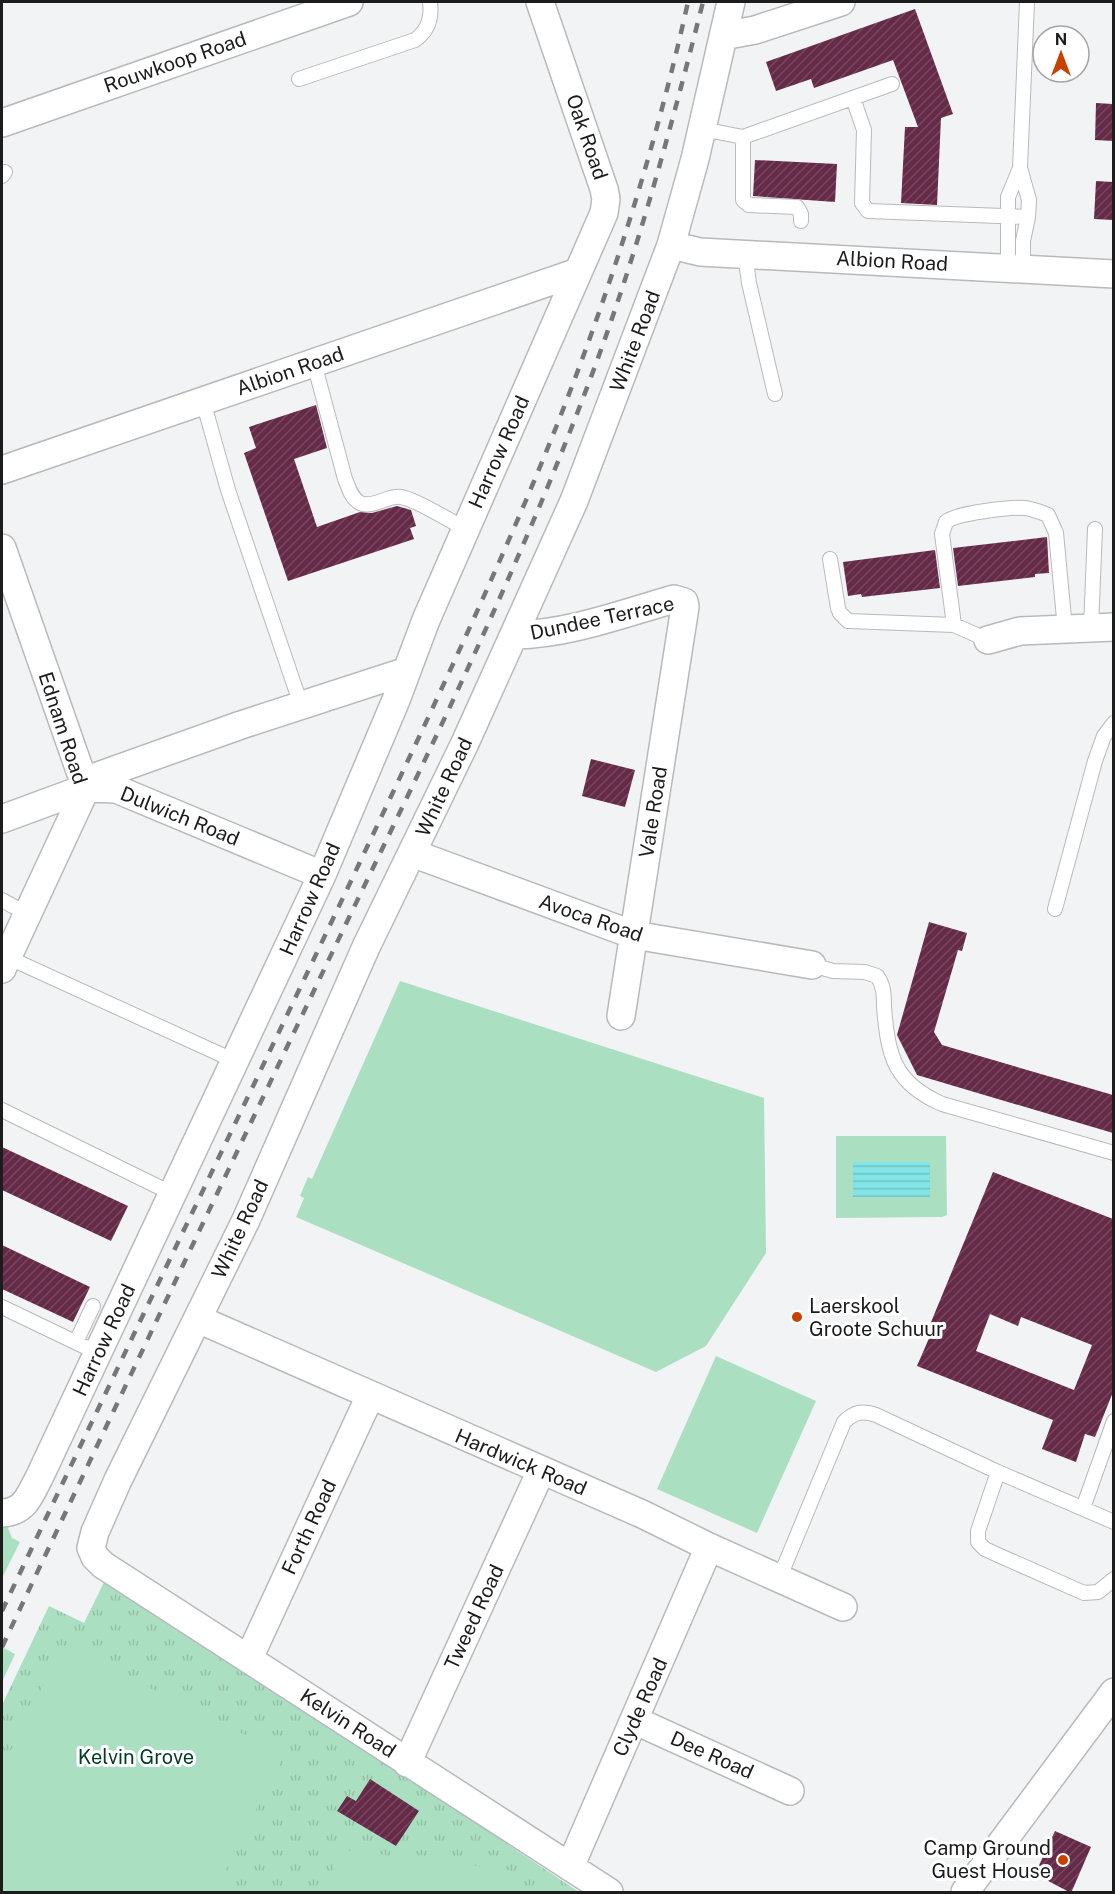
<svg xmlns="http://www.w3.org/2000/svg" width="1115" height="1894" font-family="'Public Sans',sans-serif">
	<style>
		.park { fill: url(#park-tufts) }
		.pitch { fill: #abdfc1 }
		.water { fill: url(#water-rules) }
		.building { fill: url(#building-hatch); fill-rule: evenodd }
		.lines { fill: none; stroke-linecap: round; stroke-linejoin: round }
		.service-casing { stroke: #b8b9bc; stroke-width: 16 }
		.minor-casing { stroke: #b8b9bc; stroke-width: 30 }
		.service { stroke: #fff; stroke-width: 14 }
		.minor { stroke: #fff; stroke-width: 27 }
		.rail { stroke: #777778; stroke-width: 4.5; stroke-dasharray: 10 10; stroke-linecap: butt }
		.poi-dot { fill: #c74101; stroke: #fff; stroke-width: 2 }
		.labels { text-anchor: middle; stroke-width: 6; stroke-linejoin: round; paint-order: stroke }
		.street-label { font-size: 20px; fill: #1c1c1d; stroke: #fff }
		.poi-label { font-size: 20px; fill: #1c1c1d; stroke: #fff; text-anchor: start }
		.park-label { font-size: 20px; fill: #003d24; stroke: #fff }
	</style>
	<defs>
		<pattern id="park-tufts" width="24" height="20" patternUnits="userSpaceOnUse" patternTransform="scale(1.5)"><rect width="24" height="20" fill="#abdfc1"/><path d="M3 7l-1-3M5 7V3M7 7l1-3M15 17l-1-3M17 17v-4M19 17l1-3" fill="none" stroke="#93bfa5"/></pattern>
		<pattern id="water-rules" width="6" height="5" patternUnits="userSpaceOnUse" patternTransform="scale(1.5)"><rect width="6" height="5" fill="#82e4e5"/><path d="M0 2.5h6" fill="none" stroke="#70c3c4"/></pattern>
		<pattern id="building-hatch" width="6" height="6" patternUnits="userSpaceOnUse" patternTransform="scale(1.5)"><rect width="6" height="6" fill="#652a47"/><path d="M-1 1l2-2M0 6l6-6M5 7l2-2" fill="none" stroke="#76475e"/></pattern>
	</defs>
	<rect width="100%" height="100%" fill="#f2f3f5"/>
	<!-- park -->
	<path class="park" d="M107,1576L579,1892H2V1705L49,1606L84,1623Z"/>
	<!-- pitch -->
	<path class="pitch" d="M400,981L764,1098L766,1253L706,1346L656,1372L296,1217L304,1198L300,1196L308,1177L312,1179Z
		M836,1136H946L947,1215L942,1217L836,1218Z
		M716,1356L816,1401L757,1533L657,1489Z
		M2,1513L12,1538L20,1542L2,1578Z
		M63,1645L284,1754L215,1892H2V1768Z
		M2,1647L15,1654L2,1682Z
		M337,1849L509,1870L507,1892H331Z"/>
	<!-- water -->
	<path class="water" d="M853,1162H930V1197H853Z"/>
	<!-- building -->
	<path class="building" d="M915,9L953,114L941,118L937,205L901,203L905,127H918L893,60L814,88L811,79L776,91L766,62Z
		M1096,103L1113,104V141L1095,140Z
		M755,160L837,164L835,202L753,196Z
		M1096,181L1113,182V220L1094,219Z
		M316,405L327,448L294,459L317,527L360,512L372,513L397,506L411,510L416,526L410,528L414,539L288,581L244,453L256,448L249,427Z
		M1047,537L1049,573L1035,574V577L958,586L953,548Z
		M935,550L940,588L862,597L861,594L848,596L843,562Z
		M591,759L635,770L625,807L582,796Z
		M929,922L967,933L962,951L958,950L934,1032L942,1045L1113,1095V1133L917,1075L897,1035Z
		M2,1147L128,1206L111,1241L2,1190Z
		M993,1172L1113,1219V1392L1095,1437L1085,1434L1076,1462L1042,1449L1053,1420L917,1366L933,1329L929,1327ZM990,1314L1018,1326L1021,1317L1092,1345L1074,1390L976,1351Z
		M2,1245L90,1287L73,1322L2,1289Z
		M370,1779L419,1811L396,1846L337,1811L347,1796L356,1801Z
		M1055,1831L1091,1847L1071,1893L1035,1874Z"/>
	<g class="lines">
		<defs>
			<path id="service" d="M299,79L415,40C428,31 432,17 430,2
				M853,98L864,130L862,203L868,211L1028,217
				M702,129L743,137L892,84
				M743,137V200L749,205L797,207L801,214V221
				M2,176L5,172
				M745,254L749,283L775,394
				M1008,268V197L1020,168
				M1023,268V241L1028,217L1029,200L1020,168L1027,2
				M314,363L345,479C349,488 351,498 360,503C372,509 388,495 401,497C415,499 451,521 465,529
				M203,401L228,490L301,705
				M830,559L838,608L840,613L848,621L954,625L942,534L946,522C955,513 1011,507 1025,508C1033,509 1040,512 1048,515L1056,533L1065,629
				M954,625L988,640
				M1091,628L1095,529
				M2,900L27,914
				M1055,909L1095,761L1104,736L1114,723
				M7,957L235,1061
				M812,965L833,971L865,972L877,976C884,985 884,996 884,1007C888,1056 894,1083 942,1104L1114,1153
				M2,1110L173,1194
				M2,1307L98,1353
				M76,1342L93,1306
				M998,1472L978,1531V1542L985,1549L998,1555L1084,1593L1098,1592L1114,1579
				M1083,1508L1114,1421
				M779,1579L844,1422C854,1412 863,1410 876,1415L998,1472L1114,1522"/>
			<path id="minor" d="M723,36L755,30L841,2
				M2,123L349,2
				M671,245L700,252L1114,274
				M2,470L578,272
				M2,548L86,788L2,969
				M515,635C569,634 622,614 674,599L684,602L685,607L621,1016
				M988,640L1020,631L1114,627
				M84,781L241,725L407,671
				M2,819L86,788L116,789L322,875
				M412,853L634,935L812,965
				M198,1319L642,1514L709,1547L843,1607
				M2,1513C25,1512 29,1496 39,1478L322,875L396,700L426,620L604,213L606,199L604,189L540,2
				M249,1658L370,1396
				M634,1720L790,1791
				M407,1763L541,1471
				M570,1867L709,1547
				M609,1892L103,1565L95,1557L91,1548L95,1532L118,1480L246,1220L366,947L465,743L574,501L671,245L695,159L731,2
				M965,1892L1114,1692"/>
		</defs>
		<!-- service casing -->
		<use href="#service" class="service-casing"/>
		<!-- minor casing -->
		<use href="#minor" class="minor-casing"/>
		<!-- service -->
		<use href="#service" class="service"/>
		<!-- minor -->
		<use href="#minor" class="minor"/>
		<!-- rail -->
		<path class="rail" d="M2,1611C120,1361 241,1113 359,864C412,752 465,641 514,528C588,359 648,182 688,2
			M2,1647C107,1424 213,1202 319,980C411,788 507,597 583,398C633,269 669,136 703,2"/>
	</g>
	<!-- markers -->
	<g class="poi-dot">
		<circle cx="797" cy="1317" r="6"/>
		<circle cx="1063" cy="1860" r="6"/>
	</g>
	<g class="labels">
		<!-- street labels -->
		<g class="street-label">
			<text transform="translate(175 62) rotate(-19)" y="7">Rouwkoop Road</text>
			<text transform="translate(587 137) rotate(71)" y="7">Oak Road</text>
			<text transform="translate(892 261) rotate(3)" y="7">Albion Road</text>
			<text transform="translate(635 341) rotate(-69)" y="7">White Road</text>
			<text transform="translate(290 371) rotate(-19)" y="7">Albion Road</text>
			<text transform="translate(499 452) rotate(-66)" y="7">Harrow Road</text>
			<text transform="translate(602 618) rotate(-12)" y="7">Dundee Terrace</text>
			<text transform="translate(63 728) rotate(72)" y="7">Ednam Road</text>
			<text transform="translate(444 787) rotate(-65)" y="7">White Road</text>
			<text transform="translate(653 812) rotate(-81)" y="7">Vale Road</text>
			<text transform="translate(180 816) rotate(22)" y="7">Dulwich Road</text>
			<text transform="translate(310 899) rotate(-66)" y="7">Harrow Road</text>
			<text transform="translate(591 918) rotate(19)" y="7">Avoca Road</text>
			<text transform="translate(240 1229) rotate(-65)" y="7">White Road</text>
			<text transform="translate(104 1340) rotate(-65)" y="7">Harrow Road</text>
			<text transform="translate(521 1462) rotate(23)" y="7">Hardwick Road</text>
			<text transform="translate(309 1527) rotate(-65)" y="7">Forth Road</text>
			<text transform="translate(474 1617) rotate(-65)" y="7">Tweed Road</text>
			<text transform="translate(640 1707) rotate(-66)" y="7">Clyde Road</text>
			<text transform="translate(348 1723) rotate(33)" y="7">Kelvin Road</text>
			<text transform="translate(712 1755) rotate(24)" y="7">Dee Road</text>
		</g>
		<!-- poi labels -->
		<g class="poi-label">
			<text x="809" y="1313">Laerskool<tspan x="809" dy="23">Groote Schuur</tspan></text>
			<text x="1051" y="1855" text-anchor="end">Camp Ground<tspan x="1051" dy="23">Guest House</tspan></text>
		</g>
		<!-- park labels -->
		<g class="park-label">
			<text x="136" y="1764">Kelvin Grove</text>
		</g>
	</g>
	<!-- border -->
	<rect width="1115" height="1894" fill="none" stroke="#1c1c1d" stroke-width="6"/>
	<!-- north arrow -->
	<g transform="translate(1061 54)"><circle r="28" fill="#ffffff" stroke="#a4a4a5" stroke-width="1.5"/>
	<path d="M0-4.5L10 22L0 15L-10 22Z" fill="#c74101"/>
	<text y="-9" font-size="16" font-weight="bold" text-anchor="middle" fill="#1c1c1d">N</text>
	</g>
</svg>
